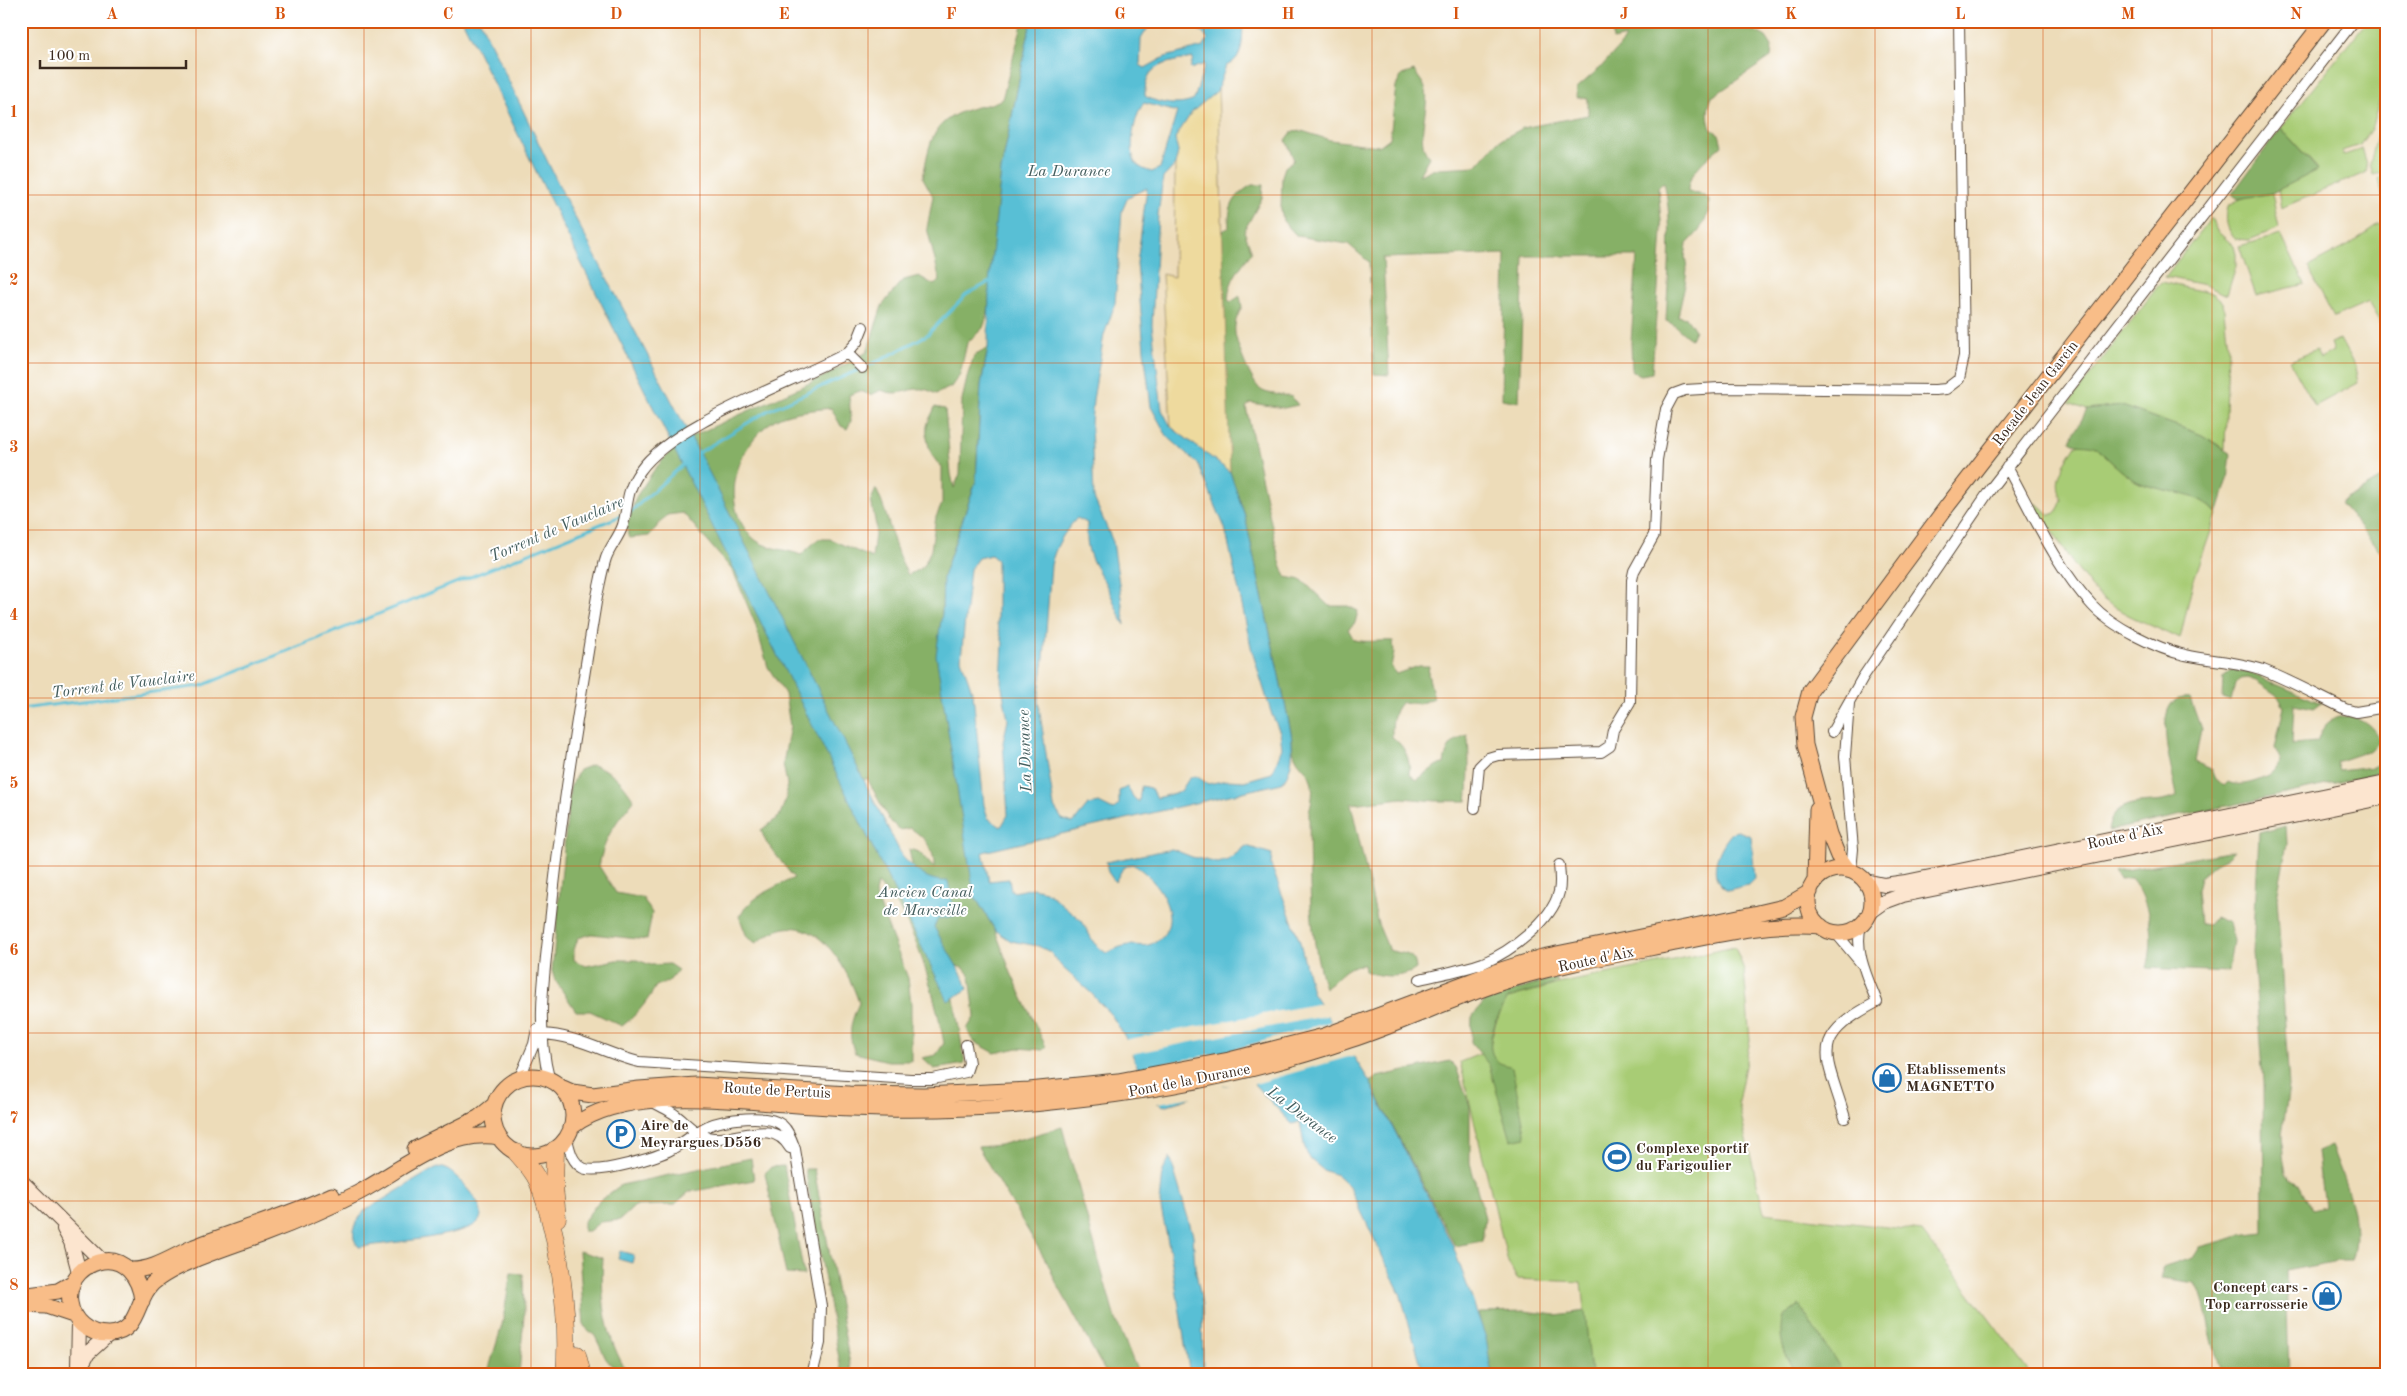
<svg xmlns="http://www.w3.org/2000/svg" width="2407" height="1396" font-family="'Old Standard TT',serif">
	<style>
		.green { fill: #a8cc75; stroke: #727b4a }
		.forest { fill: #86b066; stroke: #606d42 }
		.sand { fill: #eeda9e; stroke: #94825e }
		.water { fill: #58bfd5; stroke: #4a747a; fill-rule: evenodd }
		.pier { fill: #eddcb9 }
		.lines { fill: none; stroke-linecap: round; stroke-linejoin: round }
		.stream { stroke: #58bfd5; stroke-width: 3 }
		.minor-casing { stroke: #564535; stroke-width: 12 }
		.secondary-casing { stroke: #564535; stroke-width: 16 }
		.primary-casing { stroke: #564535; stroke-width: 17 }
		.motorway-casing { stroke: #564535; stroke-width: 19 }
		.minor { stroke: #fff; stroke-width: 10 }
		.secondary { stroke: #fce5cf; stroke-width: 14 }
		.primary { stroke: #f8bd88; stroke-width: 15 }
		.motorway { stroke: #f8bd88; stroke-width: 18 }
		.grid { fill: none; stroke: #d7540e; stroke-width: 1; stroke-opacity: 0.55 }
		.labels { text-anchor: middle; stroke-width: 4; stroke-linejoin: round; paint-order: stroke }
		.street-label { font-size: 15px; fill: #3b2a1e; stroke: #fff }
		.poi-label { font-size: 15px; font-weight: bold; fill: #3b2a1e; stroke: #fff; text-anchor: start }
		.water-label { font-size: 16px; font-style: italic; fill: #455e5e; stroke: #fff }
		.neatline { fill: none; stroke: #d7540e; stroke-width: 2 }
		.grid-label { font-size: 16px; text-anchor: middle; font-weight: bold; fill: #d7540e }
	</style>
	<rect width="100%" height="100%" fill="#fff"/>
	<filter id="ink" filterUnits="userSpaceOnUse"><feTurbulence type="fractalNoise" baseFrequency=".02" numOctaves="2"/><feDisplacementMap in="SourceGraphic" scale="10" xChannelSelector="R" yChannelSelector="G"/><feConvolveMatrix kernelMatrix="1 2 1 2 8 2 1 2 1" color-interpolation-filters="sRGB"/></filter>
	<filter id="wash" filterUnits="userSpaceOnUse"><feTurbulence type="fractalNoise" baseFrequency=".0096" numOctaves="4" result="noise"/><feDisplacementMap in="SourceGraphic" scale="20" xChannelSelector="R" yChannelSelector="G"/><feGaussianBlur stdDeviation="1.12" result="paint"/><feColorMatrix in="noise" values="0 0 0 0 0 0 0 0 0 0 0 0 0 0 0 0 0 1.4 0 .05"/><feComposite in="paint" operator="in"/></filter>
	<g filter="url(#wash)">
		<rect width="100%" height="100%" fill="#eddcb9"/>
		<!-- green -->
		<path class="green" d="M2367,21H2386V80L2371,129L2360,145L2342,151L2344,155L2362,149L2367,165V172L2281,208L2278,189L2318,169L2281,128Z
			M2386,96V172L2373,175L2370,164Z
			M2386,176V325L2382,326L2368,302L2334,317L2308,267L2352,243L2379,224L2385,226V210L2379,178Z
			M2272,193L2279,228L2249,240L2235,239C2226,228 2225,220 2228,206C2242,196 2255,195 2272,193Z
			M2211,218L2218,232L2234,246L2236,254V266L2227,295L2205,285L2165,277Z
			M2281,235L2305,284L2256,296L2239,246Z
			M2161,282L2214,294L2223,302L2228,347L2225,449L2202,435L2122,406L2087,410L2069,403Z
			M2340,339L2355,367L2358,383L2315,406L2290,361L2316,350L2320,358L2333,351L2330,343Z
			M2083,444H2091L2097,448C2108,459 2129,480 2143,484C2168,493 2201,492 2217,514L2193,582L2180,639C2151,624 2112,613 2091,587C2083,576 2073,565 2066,553C2056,538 2052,525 2037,513L2036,503L2050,515L2057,512L2062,500C2052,476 2064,466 2076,445Z
			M1735,947L1744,970L1750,1040L1738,1102L1764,1213L1922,1231L2032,1375H1591L1581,1282L1517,1279L1508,1262L1460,1062L1490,1050C1491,1032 1499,1013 1508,998L1558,984Z"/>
		<!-- forest -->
		<path class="forest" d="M1023,21H1031L1001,171L988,313L983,328L967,343L960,374L951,387L936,394C913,380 904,400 881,390L871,395L860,391L849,395L851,421L847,429L841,426L831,408C815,410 792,411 778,418C739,439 717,501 751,536C764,550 784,548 801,555L818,539H830L872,558L876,526L871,500L876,489C890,517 892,548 908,575L923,567L931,550L936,517L942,504V467C931,459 925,440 927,426C928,420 933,413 935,407L945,409L951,474L954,488L960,474L962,400L968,374L974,356L988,348L981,385L976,481L943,577L942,613L974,895L995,930L1011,973L1046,1047L1043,1050L1018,1048L995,1053L973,1041L967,1029L975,1016L970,976L964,968C935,966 913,873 909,849L919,852L934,868C935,850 926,838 910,828L900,830L889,820L867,778L863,781L951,981L965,1064L934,1069L922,1058L936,1055L944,1043C936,1001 920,940 896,903C892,896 883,890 877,884L875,894L908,978L911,1003V1061H888L855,1053C847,1034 851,1021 859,1003C848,969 817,911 773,932C767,935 762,939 756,943L747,937L739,916C752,896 773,888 794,878L766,842L761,830L779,817L786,799L787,784L783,764L790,726L785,694L768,667L755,623L733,571L683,513L667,515L649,536L630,538L628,536L627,526L636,497L654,470L670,452L686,439L823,377L867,352L882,306L899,284L904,280L919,276L934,285L940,281L927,228L933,196L923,178C930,138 933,118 977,107C986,105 993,104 1002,99Z
			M1626,21H1737L1766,37L1772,46L1771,57L1712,97C1707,109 1707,117 1711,129L1719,134L1722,145C1708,158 1687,172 1688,192L1699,193L1709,199V212L1699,231L1687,244L1685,257L1687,269L1685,285L1678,316L1687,318L1695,330L1691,339C1681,333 1677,325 1666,321C1668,276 1674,226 1664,182L1658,187L1662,232L1652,373L1641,375L1632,371L1631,342L1637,256H1524L1519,402L1502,399L1505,254L1383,258L1389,375L1374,374L1369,262L1348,244L1297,236L1283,221L1281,209L1282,176L1285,167L1294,160L1286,140L1292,132L1302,131L1330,140L1379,146L1390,138L1396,86L1402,75L1414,71C1417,76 1423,82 1425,88C1432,103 1413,140 1429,157L1419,175L1438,168L1476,166L1497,142L1523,128L1588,115V99L1576,97L1577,88L1601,67L1620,46L1625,37L1613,40L1612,26Z
			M2281,128L2318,170L2272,193L2238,199L2232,194Z
			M1252,185H1263L1262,198L1244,231L1252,252C1240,268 1229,279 1228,300L1231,302L1240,296L1242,307C1237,316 1234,323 1235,333C1237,346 1251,382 1261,390C1268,395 1283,394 1292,397L1298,405L1284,408L1251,403L1246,407L1279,559L1286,577L1302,580L1329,606H1348L1358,611L1355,623L1348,629L1354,640C1368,643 1379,640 1393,641L1394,653L1391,667L1396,674L1419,666H1429L1428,674L1434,698L1419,704L1402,702C1392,712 1392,724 1392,737C1404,745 1411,759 1409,774L1417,780L1437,765L1444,764C1446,748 1452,740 1467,735C1470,744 1469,792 1467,801H1436L1402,798L1351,804L1378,924L1389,950C1403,955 1415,951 1416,969C1402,979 1380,977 1365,971L1364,965C1345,964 1339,979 1325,988C1307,930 1310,870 1309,811C1313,799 1315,783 1307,772C1302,766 1298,763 1295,756C1292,749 1292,740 1291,732L1245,516L1230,472L1211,355L1219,240L1223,231L1229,227C1228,207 1234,195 1252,185Z
			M2122,406L2202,435L2231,454L2228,479L2217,514C2201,492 2168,493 2143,484C2129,480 2108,459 2097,448C2088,442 2078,447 2070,441L2087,410Z
			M2386,476V558L2340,503Z
			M2232,670L2247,672L2321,703L2314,708L2294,704L2292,744L2317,742C2320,735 2322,727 2329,722C2346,708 2374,721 2379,741L2371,750L2336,762L2339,771L2373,767L2382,763L2386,747V771C2294,794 2201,810 2108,831C2115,790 2152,810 2177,796C2174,775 2146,692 2190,698L2201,729L2195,762L2211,769L2214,777L2224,786L2228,782C2239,788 2260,781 2271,774C2276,771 2278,765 2281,761L2275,748L2284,707L2278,696L2256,681L2247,678L2240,679L2235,684L2231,701L2222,698L2223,677Z
			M592,765C614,771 622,782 634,800C615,823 605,836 599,866L616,893L643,898L652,913L647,940L592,934L578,938L574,950V960L586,966L616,960H637L651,965L669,964L678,970L669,981L656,986C647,1002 637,1015 622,1026L590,1011H576L555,980L552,971L570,788L579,770Z
			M2286,826L2287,844L2277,897L2289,1087L2282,1134L2283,1155L2286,1173L2291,1181L2300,1186L2312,1210L2324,1207L2317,1152L2331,1146C2345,1181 2363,1224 2351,1261H2339L2286,1271L2289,1375H2226C2209,1351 2210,1310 2196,1283L2162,1278V1268L2193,1258L2200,1247L2240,1236L2264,1233L2263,1082L2253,953L2259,833Z
			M2234,851C2226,860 2225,858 2216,863C2210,866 2207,873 2200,877L2197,890L2200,924L2208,925L2215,917L2229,923L2233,941L2228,972L2147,968C2155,940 2151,901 2131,878L2120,879L2114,872Z
			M1554,978L1558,981L1552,985L1508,998C1499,1014 1481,1045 1497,1061C1500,1064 1507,1065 1512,1067L1526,1137L1511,1140L1489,1065L1471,1042L1472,1017L1485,1001Z
			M1450,1061L1456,1067L1470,1106V1163L1485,1218L1482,1241L1455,1246L1370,1082L1377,1077Z
			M1062,1127L1113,1312L1139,1375H1107L1056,1282L1048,1264L978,1147L1000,1145Z
			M751,1158L754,1180L689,1192L674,1205L635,1206L620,1220L600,1222L589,1231H583V1222L599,1201L621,1185Z
			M784,1166L804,1275L786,1274L765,1173L771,1167Z
			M805,1169H814L852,1375H842Z
			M579,1251L603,1258C600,1299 606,1340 629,1375H620L606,1359L595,1336L584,1326Z
			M511,1273L523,1274L524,1315L519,1375H487L502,1325Z
			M1799,1305L1840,1367L1843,1375H1797C1785,1355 1777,1339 1783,1316Z
			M1525,1311L1556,1315L1585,1311L1591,1375H1492L1478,1312Z"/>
		<!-- sand -->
		<path class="sand" d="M1218,85L1230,472L1171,427L1162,274L1174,277L1175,165L1178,152L1175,138L1192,112Z"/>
		<!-- water -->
		<path class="water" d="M463,21H480L568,204L707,468L902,856C914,870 928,882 948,881L955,916L938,919L934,927L965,980L968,989L948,1001C789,673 621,350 463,21Z
			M1031,21H1158L1151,23L1141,39L1140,65L1145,68L1165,57L1203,47L1208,39L1196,26L1162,21H1198L1208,27H1215V21H1243C1242,39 1245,58 1226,66L1217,91L1192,112L1175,138L1178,152L1175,165L1163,178L1158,215L1152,325L1162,410L1171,427L1230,472L1245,516L1291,732C1293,751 1294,767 1282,783L983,852L989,881L1009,879L1011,890L1014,892L1032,888L1046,891L1082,921L1094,943L1106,953C1112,951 1118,947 1124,946C1135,943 1145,949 1155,942C1188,922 1156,876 1132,864L1123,868L1115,882L1108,872L1106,862L1172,849L1192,857L1218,863L1228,860L1246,846L1272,854L1271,865L1300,942L1312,992L1370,1082L1453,1246L1486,1338L1492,1375H1424L1400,1293L1378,1247L1349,1186L1337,1175L1323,1170L1311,1160L1305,1150L1300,1122L1292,1124L1252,1082L1208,1087L1187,1099L1164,1106L1151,1100L1125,1037L1112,1016L1091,993L1062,967L1050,952L1038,946L1011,941L995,930L974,895L936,655L942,613L943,577L976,481L981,385L988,348L989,282L1001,171ZM1193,58L1190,69L1205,64L1194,100C1180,107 1159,104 1145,96C1144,63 1166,63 1193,58ZM1144,103L1177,112L1160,168L1152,172C1145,170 1136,167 1134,159C1129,145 1135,113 1144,103ZM1147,188L1137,263L1144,350L1151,407L1167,436L1198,464L1225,528L1252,651L1272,715L1280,732L1282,748L1272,773L1244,781L1227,780L1208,784L1196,776L1190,777L1181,791L1157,798L1150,788L1141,786L1139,802L1134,798L1127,787L1119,791V804L1113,810L1099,803L1088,805L1073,823L1062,819L1054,807L1038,700L1044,658L1051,565C1055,547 1064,532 1077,518L1087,523C1085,561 1096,562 1110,593C1115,604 1118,614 1125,625L1113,542L1094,498L1091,424L1093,400L1104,335L1115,304L1122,211L1128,197ZM991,555L997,560V624L1003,643L1001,682L1008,720L1003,742L1008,815L1001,827L988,818L984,805L973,694L961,659L970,569L978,558Z
			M1738,831L1751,836L1755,878L1748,885L1728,890C1704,879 1719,846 1733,832Z
			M1170,1157L1193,1235L1195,1267L1202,1304L1203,1375H1190L1171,1257L1160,1203L1163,1171Z
			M437,1167C452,1168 460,1181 470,1192C476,1199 486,1213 478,1222C468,1236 380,1244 359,1247C348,1236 356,1222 364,1211Z
			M620,1251L634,1255L632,1263L618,1259Z"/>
		<!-- pier -->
		<path class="pier" d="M1322,1003L1330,1015L1130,1054L1124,1040Z
			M1333,1021L1355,1055L1251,1085H1226L1209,1090L1198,1096L1153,1104L1149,1101L1136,1069L1228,1051Z"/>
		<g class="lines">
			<!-- stream -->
			<path class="stream" d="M695,455L769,410L883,359L927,335L966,295L993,280
				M629,513L686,462
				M21,709L201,686L623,515"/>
		</g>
	</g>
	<g filter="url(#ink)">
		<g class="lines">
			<defs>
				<path id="minor" d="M847,353L857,342L863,327
					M2007,467C2033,514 2055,565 2092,605C2111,626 2157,649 2185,655C2210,661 2238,661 2263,670C2291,681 2318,696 2345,709L2356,712L2386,707
					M1849,703L1845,756L1853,849L1851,871
					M1832,732L1863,677L1992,487L2354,21
					M1475,808L1479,767L1488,758L1498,755L1601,752L1610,746L1613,730L1630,702L1632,580L1634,571L1654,535L1657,460L1666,409L1674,394L1685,390L1719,388L1935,390L1946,389L1959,379L1964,356L1959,21
					M1835,932L1861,963
					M1420,979C1441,974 1463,970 1483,963C1510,952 1552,921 1559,892C1561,883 1560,874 1559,865
					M541,1034C577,1035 606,1054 639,1062L911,1079H933L966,1072L969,1063L966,1045
					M520,1077L534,1044L537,1029
					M549,1078C535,1024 545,969 551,913C562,807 580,701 597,596C600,583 602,570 606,558C610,547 619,537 623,525C629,503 625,493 640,471C673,423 792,383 847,353L862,368
					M651,1101C658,1105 665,1108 671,1112C685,1120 695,1137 713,1138C740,1140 773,1118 790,1148
					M1845,1118C1826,1053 1807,1039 1877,1002C1867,977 1854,951 1861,925
					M567,1139C570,1151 572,1162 583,1168C597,1175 658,1157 672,1149C685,1142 695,1132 708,1126C724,1119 768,1113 782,1125C789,1131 792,1141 795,1149L821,1306L820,1343L812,1375"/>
				<path id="secondary" d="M1865,881L1884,885L1906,882L2386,783
					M1870,912L1884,902L1903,895L2386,797
					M21,1181L102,1261
					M64,1229L71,1242L79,1272
					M78,1367L79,1323
					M76,1375L88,1353L109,1334"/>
				<path id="primary" d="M1808 901a32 32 0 1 1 64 0a32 32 0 1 1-64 0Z
					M1848,870L1838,856L1829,834L1805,745L1803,717L1810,691L1948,505L2324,21
					M1815,882L1817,809
					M493 1116a40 40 0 1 1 80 0a40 40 0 1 1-80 0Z
					M563,1088L572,1092L593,1095L639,1089L696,1085L849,1094L924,1095L1029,1090L1118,1081L1229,1060L1324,1036L1495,972L1542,957L1758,913L1784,907L1810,892
					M573,1126C623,1087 725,1100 786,1104C818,1107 850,1108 882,1109C942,1110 1002,1108 1061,1101C1159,1091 1257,1072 1350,1040C1401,1023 1449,1000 1500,983C1559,964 1621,954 1681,942C1728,932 1773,922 1821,926
					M415,1149L478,1118L494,1105
					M129,1270C153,1271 173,1256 194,1247C240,1229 287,1216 332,1195
					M21,1296L58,1291L72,1283
					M142,1301C140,1278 124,1255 98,1262C54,1275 64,1335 109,1334C140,1333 135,1299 153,1283C175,1263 235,1245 264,1234C296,1222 327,1209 358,1193C400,1171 448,1128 499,1137
					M21,1305L46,1306L73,1315"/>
				<path id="motorway" d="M555,1150L554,1187L557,1218
					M517,1153C525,1162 533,1170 538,1181C559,1234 570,1318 565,1375
					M577,1355L582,1375"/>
			</defs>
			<!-- minor casing -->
			<use href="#minor" class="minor-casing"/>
			<!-- secondary casing -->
			<use href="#secondary" class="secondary-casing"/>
			<!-- primary casing -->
			<use href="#primary" class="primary-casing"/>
			<!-- motorway casing -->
			<use href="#motorway" class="motorway-casing"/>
			<!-- minor -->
			<use href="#minor" class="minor"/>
			<!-- secondary -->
			<use href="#secondary" class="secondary"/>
			<!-- primary -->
			<use href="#primary" class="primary"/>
			<!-- motorway -->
			<use href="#motorway" class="motorway"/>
		</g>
	</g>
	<!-- grid -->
	<path class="grid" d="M196,21V1375M364,21V1375M531,21V1375M700,21V1375M868,21V1375M1035,21V1375M1204,21V1375M1372,21V1375M1540,21V1375M1708,21V1375M1875,21V1375M2043,21V1375M2212,21V1375M21,195H2386M21,363H2386M21,530H2386M21,698H2386M21,866H2386M21,1033H2386M21,1201H2386"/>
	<!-- icons -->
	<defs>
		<symbol id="shop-ring" viewBox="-11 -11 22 22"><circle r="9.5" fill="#fff" stroke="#1f6fb2" stroke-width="1.5"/><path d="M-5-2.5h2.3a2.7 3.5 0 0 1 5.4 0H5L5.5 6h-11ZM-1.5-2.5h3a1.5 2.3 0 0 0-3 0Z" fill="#1f6fb2"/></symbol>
		<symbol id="parking-ring" viewBox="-11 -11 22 22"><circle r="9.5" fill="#fff" stroke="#1f6fb2" stroke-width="1.5"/><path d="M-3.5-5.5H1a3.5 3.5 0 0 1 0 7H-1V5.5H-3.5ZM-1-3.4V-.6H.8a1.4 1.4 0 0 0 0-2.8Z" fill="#1f6fb2"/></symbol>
		<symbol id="stadium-ring" viewBox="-11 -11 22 22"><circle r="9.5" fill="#fff" stroke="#1f6fb2" stroke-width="1.5"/><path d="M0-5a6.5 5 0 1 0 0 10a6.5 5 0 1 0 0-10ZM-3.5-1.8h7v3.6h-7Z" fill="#1f6fb2"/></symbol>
	</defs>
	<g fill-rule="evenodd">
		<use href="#shop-ring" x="1871" y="1062" width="32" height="32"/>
		<use href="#parking-ring" x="605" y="1118" width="32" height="32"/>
		<use href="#stadium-ring" x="1601" y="1141" width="32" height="32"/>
		<use href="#shop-ring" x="2311" y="1280" width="32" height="32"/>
	</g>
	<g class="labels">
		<!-- street labels -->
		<g class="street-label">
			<text transform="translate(2035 393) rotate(-52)" y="5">Rocade Jean Garcin</text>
			<text transform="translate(2125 836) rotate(-12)" y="5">Route d'Aix</text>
			<text transform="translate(1596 959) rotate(-12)" y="5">Route d'Aix</text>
			<text transform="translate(1189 1080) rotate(-11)" y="5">Pont de la Durance</text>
			<text transform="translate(777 1090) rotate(3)" y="5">Route de Pertuis</text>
		</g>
		<!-- poi labels -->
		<g class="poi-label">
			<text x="1906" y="1074">Etablissements<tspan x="1906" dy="17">MAGNETTO</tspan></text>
			<text x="640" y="1130">Aire de<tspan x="640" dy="17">Meyrargues D556</tspan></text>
			<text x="1636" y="1153">Complexe sportif<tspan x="1636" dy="17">du Farigoulier</tspan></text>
			<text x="2308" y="1292" text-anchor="end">Concept cars -<tspan x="2308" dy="17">Top carrosserie</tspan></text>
		</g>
		<!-- water labels -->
		<g class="water-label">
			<text x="1069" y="176">La Durance</text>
			<text transform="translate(556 528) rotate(-23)" y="6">Torrent de Vauclaire</text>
			<text transform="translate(123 683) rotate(-7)" y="6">Torrent de Vauclaire</text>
			<text transform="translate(1024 751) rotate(-92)" y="6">La Durance</text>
			<text x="925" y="897">Ancien Canal<tspan x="925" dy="18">de Marseille</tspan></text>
			<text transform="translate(1303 1114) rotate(37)" y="6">La Durance</text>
		</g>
	</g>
	<!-- margin -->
	<rect width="2407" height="1396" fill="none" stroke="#fff" stroke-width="55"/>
	<!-- scale -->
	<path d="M40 60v8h146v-8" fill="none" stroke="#3b2a1e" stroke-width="2.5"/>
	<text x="48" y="60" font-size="15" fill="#3b2a1e" stroke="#ffffff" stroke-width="4" paint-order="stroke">100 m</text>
	<rect x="28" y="28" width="2352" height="1340" class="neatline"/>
	<g class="grid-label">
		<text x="112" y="19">A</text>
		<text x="280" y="19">B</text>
		<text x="448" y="19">C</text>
		<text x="616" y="19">D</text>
		<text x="784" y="19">E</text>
		<text x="951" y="19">F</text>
		<text x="1120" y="19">G</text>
		<text x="1288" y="19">H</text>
		<text x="1456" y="19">I</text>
		<text x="1624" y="19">J</text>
		<text x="1791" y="19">K</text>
		<text x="1960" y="19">L</text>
		<text x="2128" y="19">M</text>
		<text x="2296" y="19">N</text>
		<text x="14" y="117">1</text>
		<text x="14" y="285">2</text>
		<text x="14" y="452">3</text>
		<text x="14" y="620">4</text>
		<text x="14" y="788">5</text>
		<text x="14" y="955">6</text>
		<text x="14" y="1123">7</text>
		<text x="14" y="1290">8</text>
	</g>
</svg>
